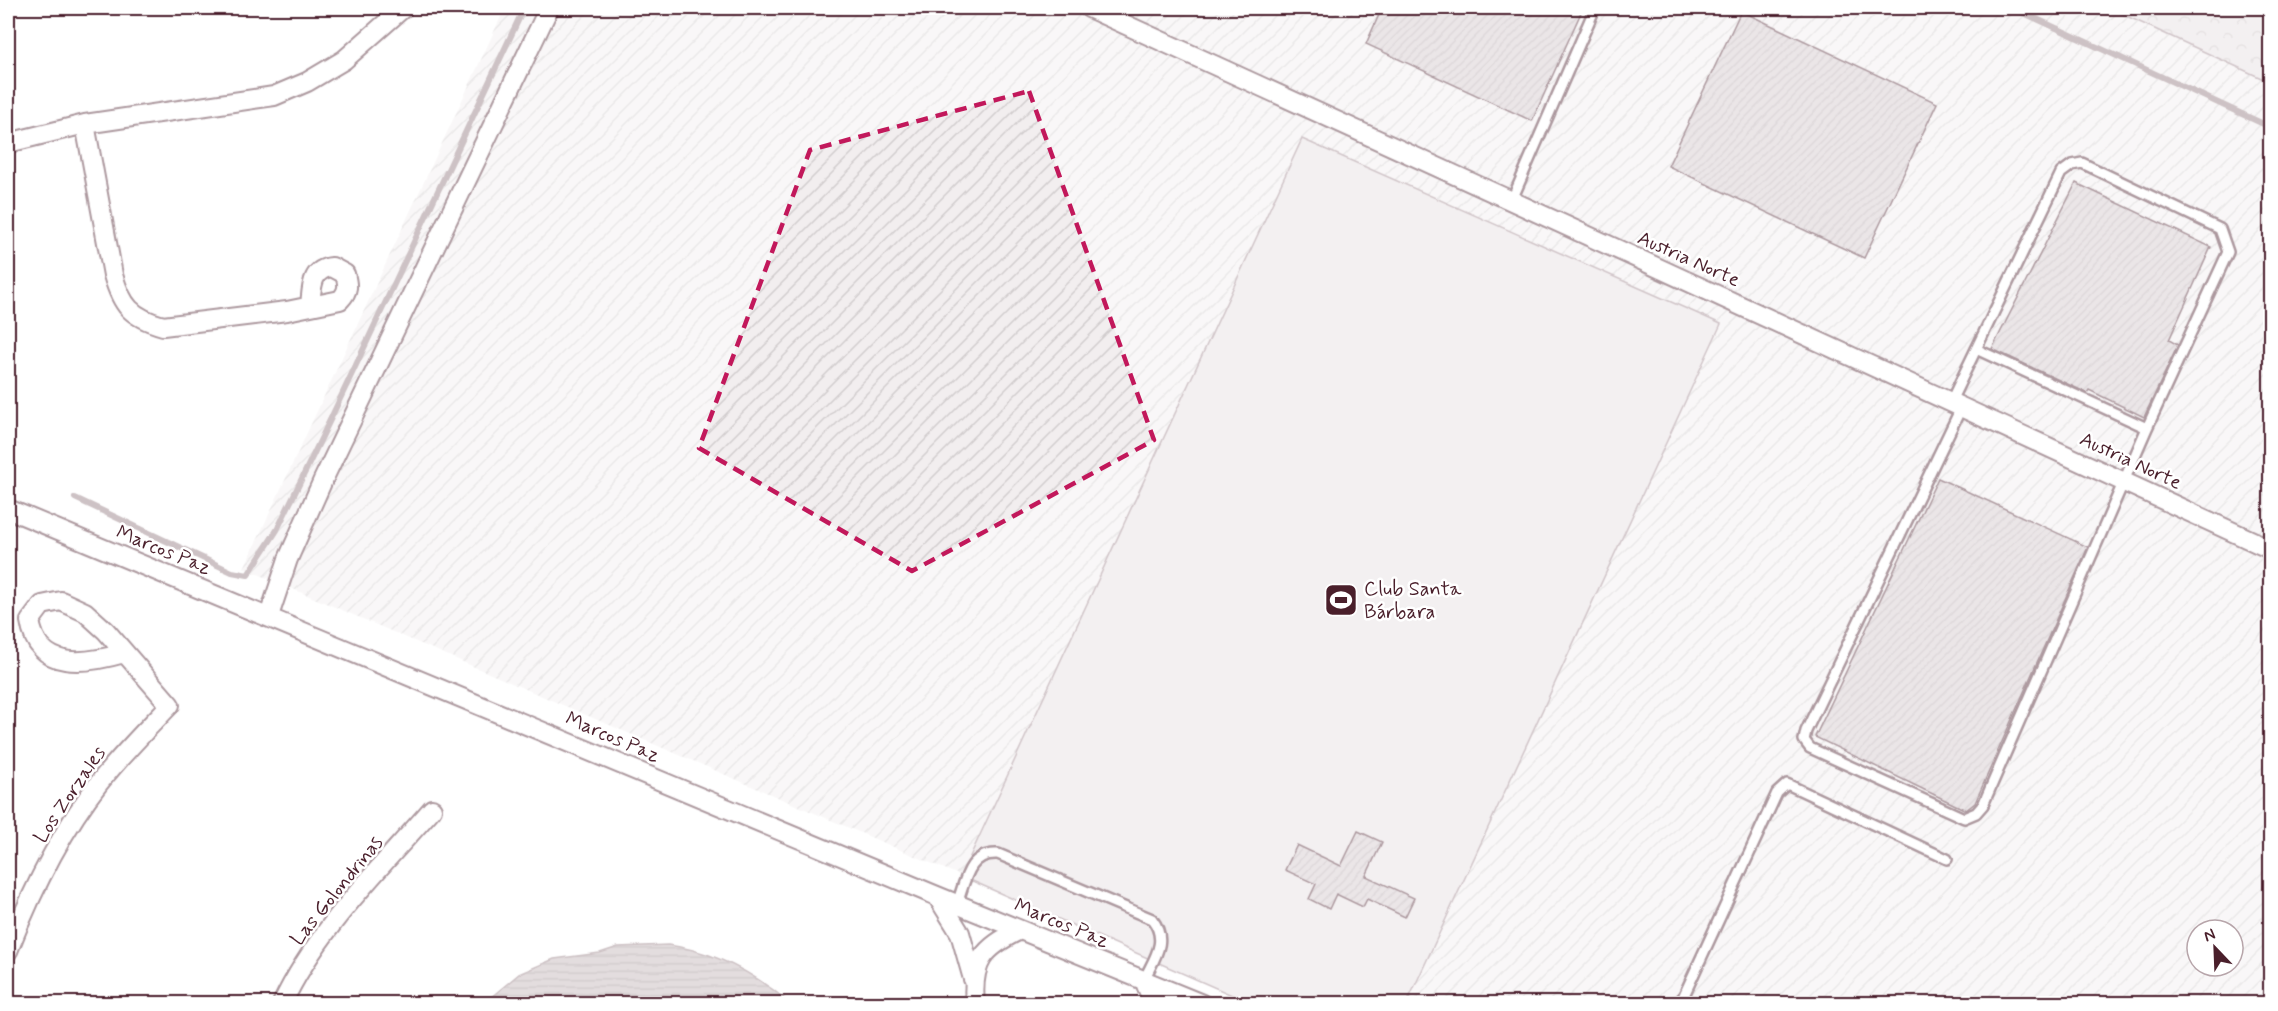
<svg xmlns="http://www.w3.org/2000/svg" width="2278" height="1011" font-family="Mynerve,sans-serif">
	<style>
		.industrial { fill: url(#industrial-furrows); fill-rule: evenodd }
		.forest { fill: url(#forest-crowns); stroke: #987e86; stroke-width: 1.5 }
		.pitch { fill: #e5dee0; stroke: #987e86; stroke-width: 1.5 }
		.water { fill: url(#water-rules); stroke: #91787e; stroke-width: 1.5 }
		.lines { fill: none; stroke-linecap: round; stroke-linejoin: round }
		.stream { stroke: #91787e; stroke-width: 6 }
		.building { fill: url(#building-hatch); stroke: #4a1f2b; stroke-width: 1.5 }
		.service-casing { stroke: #4a1f2b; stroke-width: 14 }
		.minor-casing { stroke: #4a1f2b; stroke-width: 22 }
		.service { stroke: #fff; stroke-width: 9 }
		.minor { stroke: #fff; stroke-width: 18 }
		.marked { fill: none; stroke: #c2185b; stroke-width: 4.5; stroke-dasharray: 12 8; stroke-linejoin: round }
		.labels { text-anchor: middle; stroke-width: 5; stroke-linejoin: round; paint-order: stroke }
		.street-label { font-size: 20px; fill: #4a1f2b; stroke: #fff }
		.poi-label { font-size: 20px; fill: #4a1f2b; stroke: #fff; text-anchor: start }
	</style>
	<defs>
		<pattern id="industrial-furrows" width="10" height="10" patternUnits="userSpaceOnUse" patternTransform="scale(1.5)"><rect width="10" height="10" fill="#f2eeef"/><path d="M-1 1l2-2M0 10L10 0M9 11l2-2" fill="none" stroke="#d1cccd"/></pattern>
		<pattern id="forest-crowns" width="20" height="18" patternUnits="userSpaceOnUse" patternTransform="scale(1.5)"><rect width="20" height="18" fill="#e5dee0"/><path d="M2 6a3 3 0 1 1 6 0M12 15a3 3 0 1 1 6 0" fill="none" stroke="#c6bec0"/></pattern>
		<pattern id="water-rules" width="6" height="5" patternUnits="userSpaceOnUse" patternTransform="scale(1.5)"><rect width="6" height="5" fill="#c1b3b6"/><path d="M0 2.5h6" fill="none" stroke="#9f9194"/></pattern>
		<pattern id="building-hatch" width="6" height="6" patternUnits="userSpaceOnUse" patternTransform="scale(1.5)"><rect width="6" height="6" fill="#d2c7cb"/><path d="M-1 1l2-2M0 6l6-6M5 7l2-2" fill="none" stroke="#b6aaae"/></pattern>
	</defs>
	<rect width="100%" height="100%" fill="#fff"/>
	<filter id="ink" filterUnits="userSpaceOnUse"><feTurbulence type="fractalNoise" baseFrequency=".0167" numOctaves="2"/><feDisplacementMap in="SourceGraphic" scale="12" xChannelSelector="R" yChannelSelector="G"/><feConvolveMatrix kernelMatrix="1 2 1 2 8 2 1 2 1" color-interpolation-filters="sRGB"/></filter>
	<g filter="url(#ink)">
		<!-- industrial -->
		<path class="industrial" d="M505,8H2109L2270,82V1003H1407L1721,324L1302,139L961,876L244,568ZM2197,930H2233V966H2197Z"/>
		<!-- forest -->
		<path class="forest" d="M2109,8H2270V82Z"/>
		<!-- pitch -->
		<path class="pitch" d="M1302,139L1721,324L1407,1003H1250L961,876Z"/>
		<!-- water -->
		<path class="water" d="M668,945C714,951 754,973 790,1003H484L519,974L554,959L600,953L618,947Z"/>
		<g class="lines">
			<!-- stream -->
			<path class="stream" d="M2013,8L2270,127
				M75,498L232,572L248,575L277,530L331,418L524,8"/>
		</g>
		<!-- building -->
		<path class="building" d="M1382,8H1583L1532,121L1366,44Z
			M1741,11L1937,103L1864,258L1668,166Z
			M2076,183L2211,247L2169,340L2178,345L2144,417L2089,390L2087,393L1992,349Z
			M1938,478L2088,547L1975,803L1966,810L1815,737Z
			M1358,831L1382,842L1366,876L1414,898L1405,917L1367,899L1363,907L1336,894L1329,909L1309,899L1316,884L1285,870L1297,845L1341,866Z"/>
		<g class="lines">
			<defs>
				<path id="service" d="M1511,202L1595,8
					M1976,349L2147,428
					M1951,401L2061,173L2072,165L2082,163L2220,229L2228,252L2147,428L1983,805L1976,813L1964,818L1810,748L1804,740L1806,731L1962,406
					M957,904C965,882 968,852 998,854L1152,919C1169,941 1154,958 1144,980
					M1680,1004L1777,793L1787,784L1947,859"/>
				<path id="minor" d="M1089,8C1482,189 1878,366 2270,549
					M85,124L113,275C122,306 131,317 163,326L287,311L340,300C349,291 348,285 345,274L332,267C310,269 312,289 310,306
					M8,143L85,124L274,96L307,82L344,60L403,8
					M8,509L937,896L1202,1004
					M269,616L288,559L323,480L549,8
					M937,896L960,933L973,979
					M8,951C31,893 60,832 99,783C121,755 146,730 170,705L106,631L85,612L61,601L42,605L30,621C38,672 86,664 124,653
					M1144,980L1154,1004
					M282,1004C317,929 379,870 432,809
					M975,1004C971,962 983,948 1020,930"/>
			</defs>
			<!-- service casing -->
			<use href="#service" class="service-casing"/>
			<!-- minor casing -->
			<use href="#minor" class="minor-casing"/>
			<!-- service -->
			<use href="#service" class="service"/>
			<!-- minor -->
			<use href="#minor" class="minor"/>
		</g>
	</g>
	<!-- marked area -->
	<path d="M0 0H2278V1011H0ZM1029,91L1154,440L912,571L699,448L810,150Z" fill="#fff" fill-opacity=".55" fill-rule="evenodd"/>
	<path class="marked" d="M1029,91L1154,440L912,571L699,448L810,150Z"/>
	<!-- icons -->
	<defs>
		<symbol id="stadium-square" viewBox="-11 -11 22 22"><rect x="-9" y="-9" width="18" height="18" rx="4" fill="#4a1f2b" stroke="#fff"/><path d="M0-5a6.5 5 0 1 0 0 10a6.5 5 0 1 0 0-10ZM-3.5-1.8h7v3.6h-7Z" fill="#fff"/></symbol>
	</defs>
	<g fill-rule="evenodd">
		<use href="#stadium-square" x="1322" y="581" width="38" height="38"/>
	</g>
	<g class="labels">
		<!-- street labels -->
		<g class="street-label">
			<text transform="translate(1689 258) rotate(24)" y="7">Austria Norte</text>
			<text transform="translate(2131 460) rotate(25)" y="7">Austria Norte</text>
			<text transform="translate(164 549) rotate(22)" y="7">Marcos Paz</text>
			<text transform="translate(613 736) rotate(23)" y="7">Marcos Paz</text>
			<text transform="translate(69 794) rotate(-56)" y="7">Los Zorzales</text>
			<text transform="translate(336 890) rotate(-51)" y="7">Las Golondrinas</text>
			<text transform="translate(1062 922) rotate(22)" y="7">Marcos Paz</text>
		</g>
		<!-- poi labels -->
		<g class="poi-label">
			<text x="1364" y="595">Club Santa<tspan x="1364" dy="23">Bárbara</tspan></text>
		</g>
	</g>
	<!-- margin -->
	<rect width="2278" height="1011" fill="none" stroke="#fff" stroke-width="30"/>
	<rect x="15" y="15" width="2248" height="981" fill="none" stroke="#4a1f2b" stroke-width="2" filter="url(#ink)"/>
	<!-- north arrow -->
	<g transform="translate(2215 948) rotate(337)"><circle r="28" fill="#ffffff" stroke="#b7a5aa" stroke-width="1.5"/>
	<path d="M0-4.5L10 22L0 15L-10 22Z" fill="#4a1f2b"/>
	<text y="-9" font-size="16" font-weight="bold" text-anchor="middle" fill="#4a1f2b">N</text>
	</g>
</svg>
